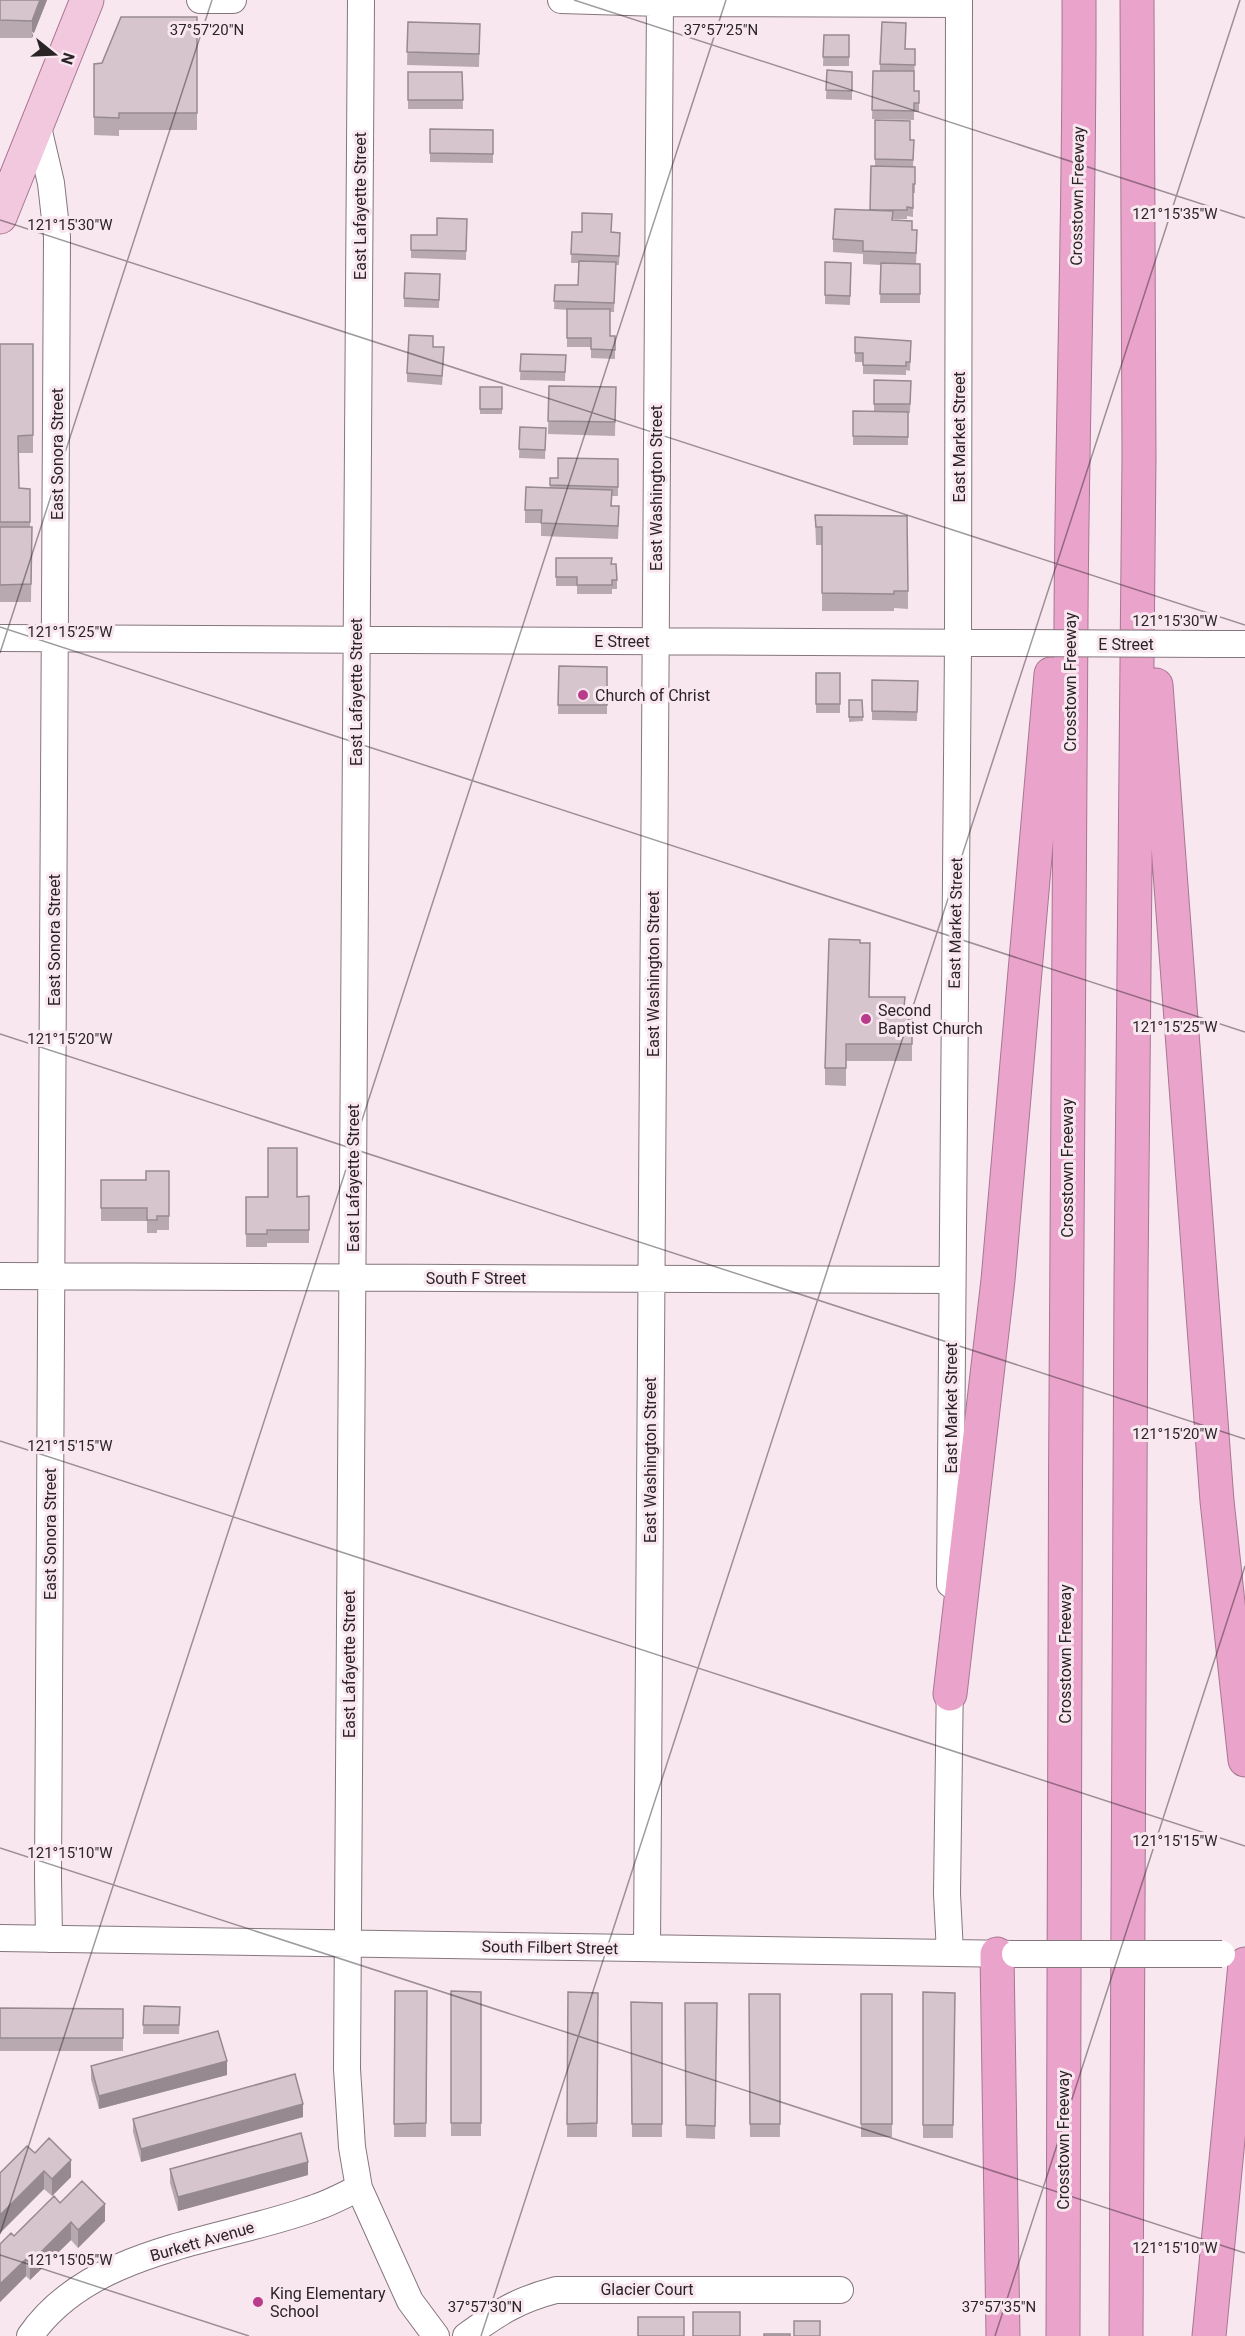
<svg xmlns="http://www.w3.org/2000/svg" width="1245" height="2336" font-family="Roboto,sans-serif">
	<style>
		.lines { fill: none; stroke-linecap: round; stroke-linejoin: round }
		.minor-casing { stroke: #85757d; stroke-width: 28 }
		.major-casing { stroke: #a77791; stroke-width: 35 }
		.highway-casing { stroke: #a77791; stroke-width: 35 }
		.minor { stroke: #fff; stroke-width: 26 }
		.major { stroke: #f2c8df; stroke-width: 33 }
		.highway { stroke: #eaa3ca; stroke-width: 33 }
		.minor-bridge-casing { stroke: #85757d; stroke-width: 28; stroke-linecap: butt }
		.minor-bridge { stroke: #fff; stroke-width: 26 }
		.wall { fill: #b8a9b0 }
		.shaded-wall { fill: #968a90 }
		.building { fill: #d6c5cd; stroke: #968a90; stroke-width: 1.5 }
		.ticks { fill: none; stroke: #2b2427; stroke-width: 1.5; stroke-opacity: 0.45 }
		.poi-dot { fill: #b93c8b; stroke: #f9e7f0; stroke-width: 2 }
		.labels { text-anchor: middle; stroke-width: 6; stroke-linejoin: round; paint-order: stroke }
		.street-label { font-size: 16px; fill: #2b2427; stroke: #f9e7f0 }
		.poi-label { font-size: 16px; fill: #2b2427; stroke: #f9e7f0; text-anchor: start }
		.ticks-label { font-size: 15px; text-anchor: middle; fill: #2b2427; stroke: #f9e7f0; stroke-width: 6; stroke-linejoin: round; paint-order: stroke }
	</style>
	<rect width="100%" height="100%" fill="#f9e7f0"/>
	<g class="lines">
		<defs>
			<path id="minor" d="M200,0H233
				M361,0L347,2069L352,2147L359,2188L410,2301L436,2336
				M561,0L660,3L959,4
				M37,123L51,183L57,237L48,1877L49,1939
				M0,638L1003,643
				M1212,644H1245
				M0,1276L952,1280
				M950,1584L958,643L959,0
				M950,1677L947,1894L950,1953
				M0,1938L1014,1954
				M647,1948L660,0
				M30,2336C91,2247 224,2242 317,2207C332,2202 346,2194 359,2188
				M466,2336C498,2313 517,2300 556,2290H840"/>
			<path id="major" d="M0,217L87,0"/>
			<path id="highway" d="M1156,685L1217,1501L1245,1760
				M950,1694L998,1280L1051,674
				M997,1954L1003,2336
				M1063,2336C1063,1765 1067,1193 1071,622C1072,415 1080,207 1079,0
				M1126,2336L1131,1280L1139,457L1137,0
				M1209,2336L1245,1964"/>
		</defs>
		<!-- minor casing -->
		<use href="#minor" class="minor-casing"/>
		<!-- major casing -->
		<use href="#major" class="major-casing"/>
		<!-- highway casing -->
		<use href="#highway" class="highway-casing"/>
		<!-- minor -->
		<use href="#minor" class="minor"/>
		<!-- major -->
		<use href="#major" class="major"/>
		<!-- highway -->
		<use href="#highway" class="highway"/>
		<defs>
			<path id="minor-bridge" d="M1003,643L1212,644
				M1015,1954H1222"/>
		</defs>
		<!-- minor-bridge casing -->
		<use href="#minor-bridge" class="minor-bridge-casing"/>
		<!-- minor-bridge -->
		<use href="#minor-bridge" class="minor-bridge"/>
	</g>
	<!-- wall -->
	<path class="wall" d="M0,0H47L32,38H0Z
		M197,17V130H119V136L94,135V64L102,63Z
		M408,22L480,24L479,67L407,65Z
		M824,35H849V66H823Z
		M906,49H915L914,91H919V112H914V120L872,119L873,71H880V64Z
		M827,70L852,72V100L826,99Z
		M408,72H462L463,109H408Z
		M875,120L910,140H914L913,167H915V193H913V217L907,216V219H893V220L912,230L917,243L916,264H920V303H880L881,265L863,264V254L833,252V239L870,210L875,166Z
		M430,129L493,130V163L430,162Z
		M467,219L466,260L411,258V235H437Z
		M572,232L620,233L619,265H616L614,312H610V336H615V359L591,358V347H567V310L554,309L555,285H578L579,263H571Z
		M825,262L851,263L850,305L825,304Z
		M440,274L439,308L404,307V298Z
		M855,337L911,341L910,371L906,370V375L863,374V362H855Z
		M0,344H33V453H19V488L30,489V527H32L31,602H0Z
		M433,347L444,356L442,385L407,382V373Z
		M521,354L566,355L565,381L520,380Z
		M874,380L911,381L910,413H908V445H853V411H874Z
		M549,386L616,387L615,436L548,434Z
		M480,387H502V414H480Z
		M520,427L546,428L545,459L519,458Z
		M618,459V496H612V506L619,519L618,539L541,536V523H525V510L550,488V478H558Z
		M815,515L908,591V609L894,608V611H822V545H816Z
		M556,558L611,564L617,580V589H612V594H577V586H556Z
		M559,666L607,667V714H558Z
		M816,673H840V713H816Z
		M872,680L918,681L917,721L872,720Z
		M849,700L863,717V721L849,722Z
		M860,943L869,997L905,1007H912V1061H846V1086L825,1085V1068Z
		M169,1171V1230H157V1233H147V1221H101V1180H146Z
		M309,1196V1243H267V1247H246V1197Z
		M395,1991H427L426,2137H394Z
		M451,1991L481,1992V2136H451Z
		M568,1992L598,1993L597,2137H567Z
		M923,1992L955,1993L953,2138H923Z
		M749,1994H780V2137H750Z
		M861,1994H892V2137H861Z
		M631,2002L662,2003V2137H632Z
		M685,2003H717L715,2139L686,2138Z
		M144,2006L180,2007L179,2034H143Z
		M0,2008L123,2009V2051H0Z
		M91,2066L227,2075L99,2109L91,2079Z
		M303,2117L141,2162L133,2132V2119Z
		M35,2153L71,2177L52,2196L44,2189L0,2233V2173Z
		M170,2169L308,2175L178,2211L170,2183Z
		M60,2203L105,2221L78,2248L71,2240L30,2280L26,2276L0,2302V2244L14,2236Z"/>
	<!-- shaded-wall -->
	<path class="shaded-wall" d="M40,0H47L32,38V21Z
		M227,2061V2075L99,2109V2096Z
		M303,2104V2117L141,2162V2149Z
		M71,2160V2177L52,2196V2179Z
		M308,2162V2175L178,2211V2197Z
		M44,2171V2189L0,2233V2215Z
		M105,2204V2221L78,2248V2230Z
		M71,2222V2240L30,2280V2263Z
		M26,2259V2276L0,2302V2284Z"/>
	<!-- building -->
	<path class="building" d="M0,0H40L32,21L0,20Z
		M121,17H197V113H119V118L94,117V64L102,63Z
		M408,22L480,24L479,54L407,52Z
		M882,22L906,23L905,49H915V65L880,64Z
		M824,35H849V57H823Z
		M827,70L852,72V91L826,90Z
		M873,71H914V91H919V103H914V111L872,110Z
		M408,72H462L463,100H408Z
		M875,120L910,121V140H914L913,160L875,159Z
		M430,129L493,130V154L430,153Z
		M871,166L915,167V184H913V208L907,207V210H870Z
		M835,209L893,211L892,220L912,221V230H917L916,253L863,251V241L833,239Z
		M582,213L612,214L611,232L620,233L619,256L571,254L572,232H582Z
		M437,218L467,219L466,251L411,250V235H437Z
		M579,261L616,262L614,303L554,301L555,285H578Z
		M825,262L851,263L850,296L825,295Z
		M881,263L920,264V294H880Z
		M405,273L440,274L439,300L404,298Z
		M567,309H610V336H615V350L591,349V338H567Z
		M409,335L433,336V347H444L442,376L407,373Z
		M855,337L911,341L910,362H906V366L863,365V353H855Z
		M0,344H33V435L18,436L19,488L30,489V522H0Z
		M521,354L566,355L565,372L520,371Z
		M874,380L911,381L910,404H874Z
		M549,386L616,387L615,422L548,421Z
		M480,387H502V409H480Z
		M853,411L908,412V437L853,436Z
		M520,427L546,428L545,450L519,449Z
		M558,458L618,459V487L550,485V478H558Z
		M526,487L612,490L611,506H619L618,526L541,523L542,510H525Z
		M815,515L907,516L908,591H894V594L822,593V527H816Z
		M0,527H32L31,584L0,585Z
		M556,558H612L611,564H616L617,580H612V585H577V577H556Z
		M559,666L607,667V705H558Z
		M816,673H840V704H816Z
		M872,680L918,681L917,712L872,711Z
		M849,700H862L863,717H849Z
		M829,939L860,940V943H870L869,997H905L904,1007H912V1044H846V1068H825Z
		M268,1148H297V1197L309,1196V1230H267V1234H246V1197H268Z
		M146,1171H169V1216H157V1220H147V1208H101V1180H146Z
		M395,1991H427L426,2123L394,2124Z
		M451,1991L481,1992V2123H451Z
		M568,1992L598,1993L597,2123L567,2124Z
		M923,1992L955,1993L953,2125H923Z
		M749,1994H780V2124H750Z
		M861,1994H892V2124H861Z
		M631,2002L662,2003V2124H632Z
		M685,2003H717L715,2126L686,2125Z
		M144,2006L180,2007L179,2025H143Z
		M0,2008L123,2009V2038H0Z
		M218,2031L227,2061L99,2096L91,2066Z
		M295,2074L303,2104L141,2149L133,2119Z
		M301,2133L308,2162L178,2197L170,2169Z
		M49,2138L71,2160L52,2179L44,2171L0,2215V2173L27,2146L35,2153Z
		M82,2181L105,2204L78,2230L71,2222L30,2263L26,2259L0,2284V2244L11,2233L14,2236L54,2196L60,2203Z
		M693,2312H740V2336H693Z
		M638,2317H684V2336H638Z
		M794,2321H820V2336H794Z
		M764,2334H790V2336H764Z"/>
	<!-- ticks -->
	<path class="ticks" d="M574,0L1245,218M0,220L1245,625M0,627L1245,1032M0,653L212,0M0,1034L1245,1439M0,1441L1245,1846M0,1848L1245,2253M0,2234L726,0M0,2255L249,2336M481,2336L1240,0M995,2336L1245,1566"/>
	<!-- markers -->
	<g class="poi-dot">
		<circle cx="583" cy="695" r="6"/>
		<circle cx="866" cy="1019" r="6"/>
		<circle cx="258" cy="2302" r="6"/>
	</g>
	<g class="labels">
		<!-- street labels -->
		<g class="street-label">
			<text transform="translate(1077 196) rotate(-89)" y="6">Crosstown Freeway</text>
			<text transform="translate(360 206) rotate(-90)" y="6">East Lafayette Street</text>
			<text transform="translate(959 437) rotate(-90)" y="6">East Market Street</text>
			<text transform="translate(57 454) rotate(-90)" y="6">East Sonora Street</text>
			<text transform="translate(656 488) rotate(-90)" y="6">East Washington Street</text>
			<text x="622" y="647">E Street</text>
			<text x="1126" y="650">E Street</text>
			<text transform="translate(1070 682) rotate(-90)" y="6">Crosstown Freeway</text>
			<text transform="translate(356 692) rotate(-90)" y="6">East Lafayette Street</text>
			<text transform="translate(955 923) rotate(-89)" y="6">East Market Street</text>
			<text transform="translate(54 940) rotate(-90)" y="6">East Sonora Street</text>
			<text transform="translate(653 974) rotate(-90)" y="6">East Washington Street</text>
			<text transform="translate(1067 1168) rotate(-90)" y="6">Crosstown Freeway</text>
			<text transform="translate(353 1178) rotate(-90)" y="6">East Lafayette Street</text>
			<text x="476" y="1284">South F Street</text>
			<text transform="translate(951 1408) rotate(-90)" y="6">East Market Street</text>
			<text transform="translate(650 1460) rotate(-90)" y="6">East Washington Street</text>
			<text transform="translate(50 1534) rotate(-90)" y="6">East Sonora Street</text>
			<text transform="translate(1065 1654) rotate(-90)" y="6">Crosstown Freeway</text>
			<text transform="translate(349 1664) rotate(-90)" y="6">East Lafayette Street</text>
			<text transform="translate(550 1947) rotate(1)" y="6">South Filbert Street</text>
			<text transform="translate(1063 2140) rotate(-90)" y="6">Crosstown Freeway</text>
			<text transform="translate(202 2241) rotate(-16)" y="6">Burkett Avenue</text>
			<text x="647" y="2295">Glacier Court</text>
		</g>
		<!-- poi labels -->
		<g class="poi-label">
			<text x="595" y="701">Church of Christ</text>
			<text x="878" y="1016">Second<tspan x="878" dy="18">Baptist Church</tspan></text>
			<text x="270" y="2299">King Elementary<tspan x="270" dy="18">School</tspan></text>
		</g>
	</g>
	<g class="ticks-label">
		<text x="207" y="35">37°57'20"N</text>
		<text x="721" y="35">37°57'25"N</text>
		<text x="1175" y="219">121°15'35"W</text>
		<text x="70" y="230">121°15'30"W</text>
		<text x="1175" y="626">121°15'30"W</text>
		<text x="70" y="637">121°15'25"W</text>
		<text x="1175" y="1032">121°15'25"W</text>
		<text x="70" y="1044">121°15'20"W</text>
		<text x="1175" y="1439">121°15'20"W</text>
		<text x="70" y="1451">121°15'15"W</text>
		<text x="1175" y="1846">121°15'15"W</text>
		<text x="70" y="1858">121°15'10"W</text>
		<text x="1175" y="2253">121°15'10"W</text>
		<text x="70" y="2265">121°15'05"W</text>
		<text x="485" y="2312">37°57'30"N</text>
		<text x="999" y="2312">37°57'35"N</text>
	</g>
	<!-- north arrow -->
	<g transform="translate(54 54) rotate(108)" stroke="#f9e7f0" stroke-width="4.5" paint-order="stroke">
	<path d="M0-4.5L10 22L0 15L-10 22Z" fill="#2b2427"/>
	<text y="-9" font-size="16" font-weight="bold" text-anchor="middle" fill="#2b2427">N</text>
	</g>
</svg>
